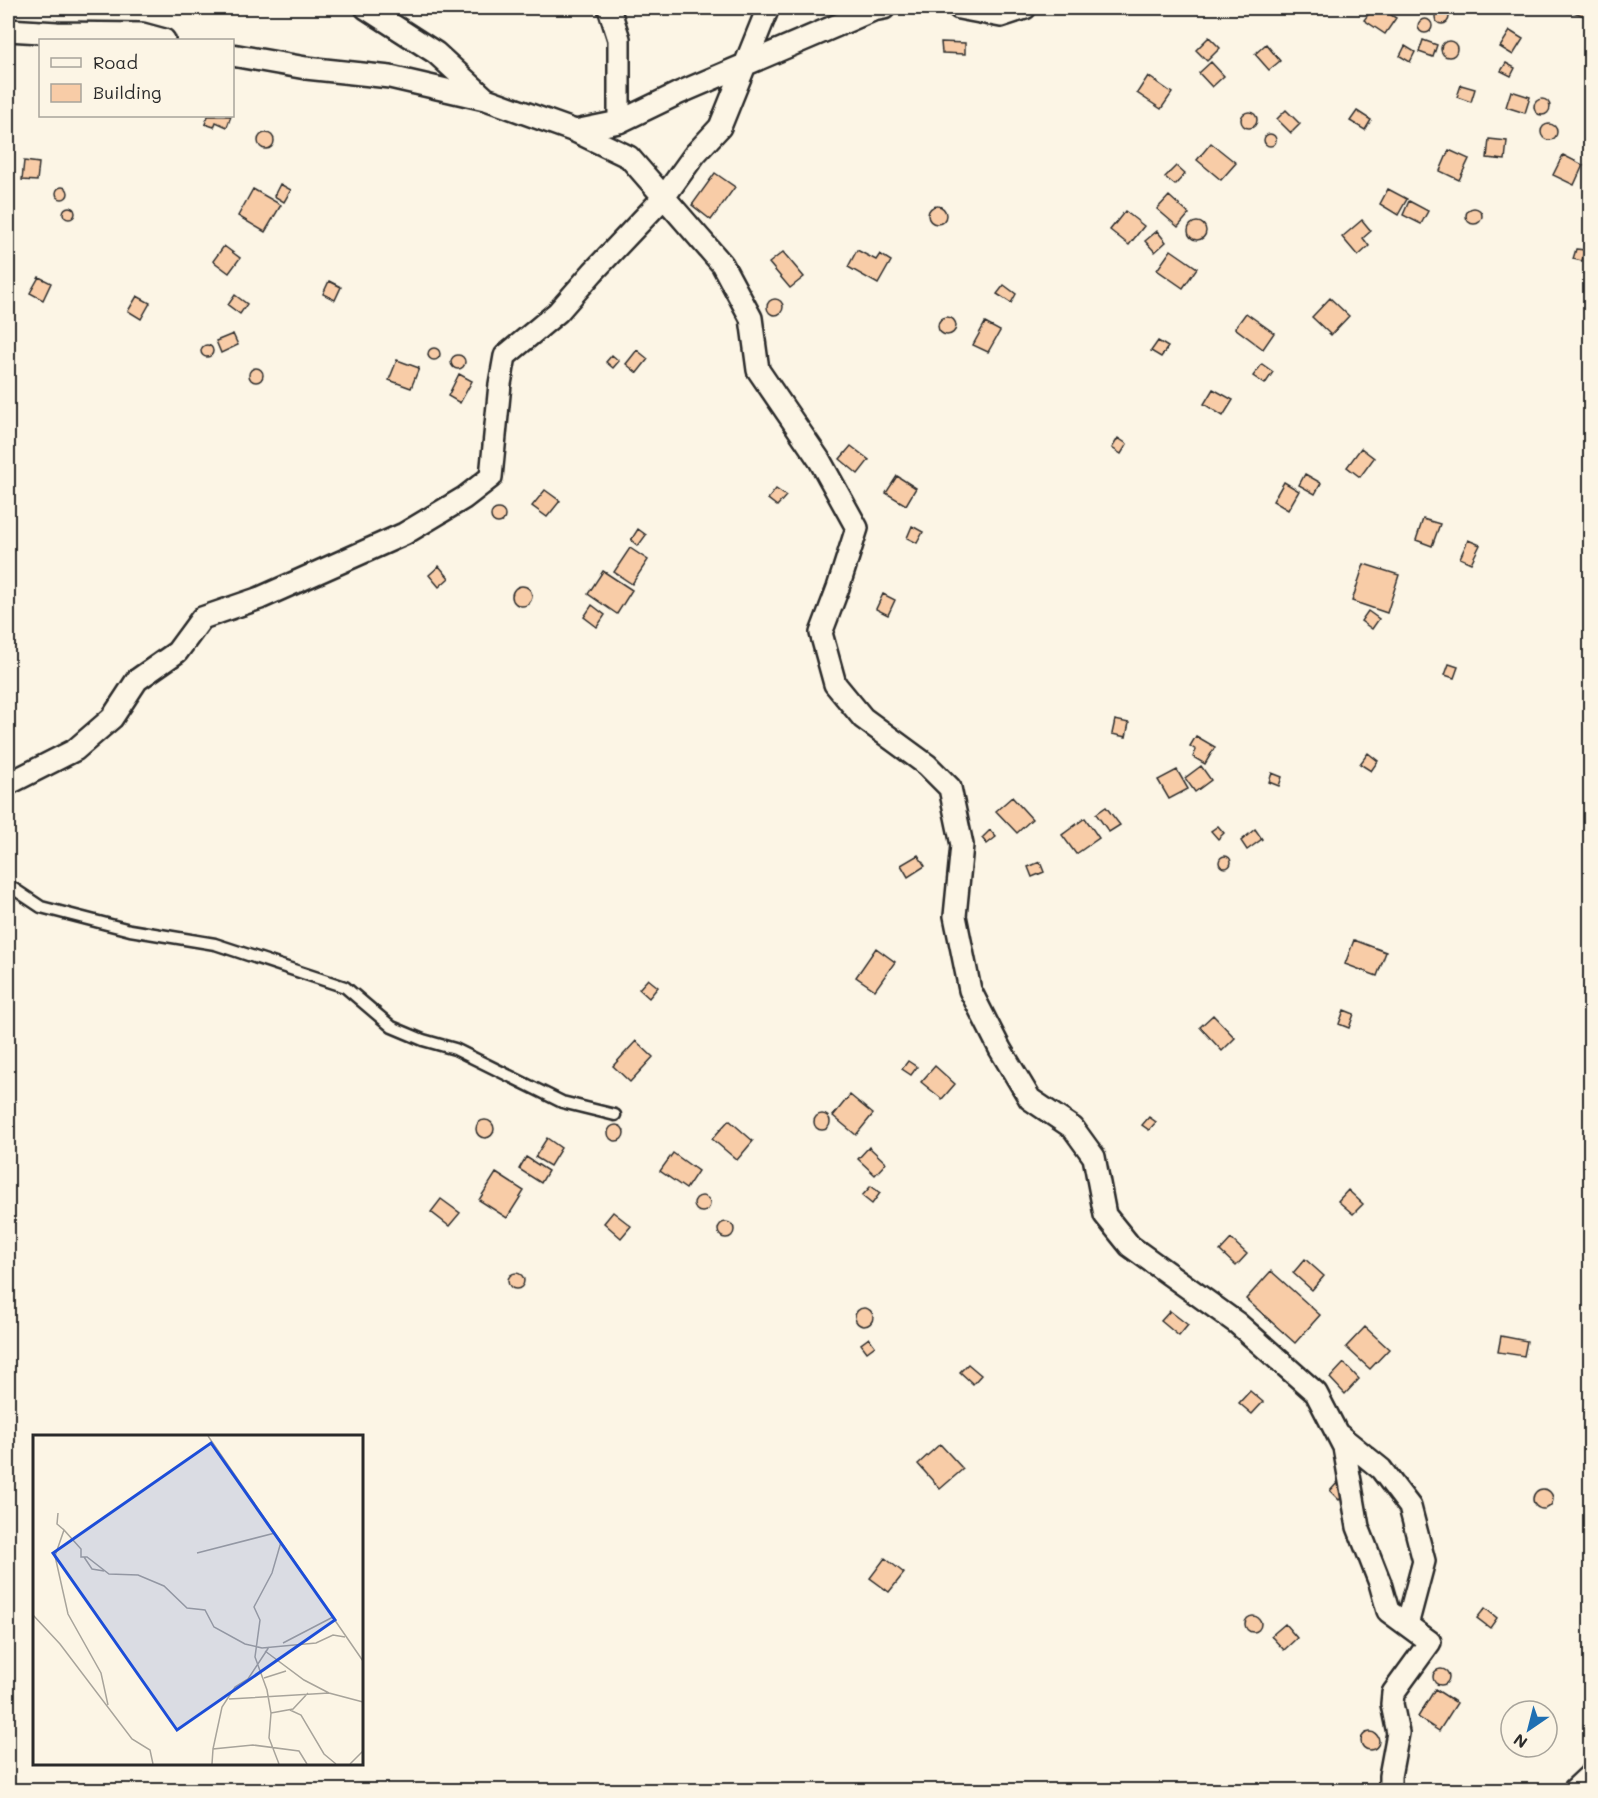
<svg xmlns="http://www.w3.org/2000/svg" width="1598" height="1798" font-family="Mali,sans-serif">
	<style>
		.building { fill: #f8cca7; stroke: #2b2b2b; stroke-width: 1.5 }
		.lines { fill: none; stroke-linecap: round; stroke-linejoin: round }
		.lane-casing { stroke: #2b2b2b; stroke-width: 15 }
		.street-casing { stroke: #2b2b2b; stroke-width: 26 }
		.lane { stroke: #fcf5e5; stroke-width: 10 }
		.street { stroke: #fcf5e5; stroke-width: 21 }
		.inset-road { fill: none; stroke: #a8a49b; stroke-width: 1.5 }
		.view { fill: #1d4ed8; fill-opacity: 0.15; stroke: #1d4ed8; stroke-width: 3 }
		.inset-edge { fill: none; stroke: #2b2b2b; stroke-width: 3 }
	</style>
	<rect width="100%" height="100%" fill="#fcf5e5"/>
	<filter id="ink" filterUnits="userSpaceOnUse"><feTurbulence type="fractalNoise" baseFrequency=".0167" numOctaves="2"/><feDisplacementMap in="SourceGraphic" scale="12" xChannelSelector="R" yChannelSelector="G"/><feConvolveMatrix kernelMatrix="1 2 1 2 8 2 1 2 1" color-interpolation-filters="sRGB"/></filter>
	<g filter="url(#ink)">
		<!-- building -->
		<path class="building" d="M1373,8H1380L1396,18L1385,34L1364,20Z
			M1478,8H1496L1493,13L1489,14H1484Z
			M1572,8H1590V18L1571,11Z
			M1435 17a7 7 0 1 1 14 0a7 7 0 1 1-14 0Z
			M1418 26a7 7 0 1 1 14 0a7 7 0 1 1-14 0Z
			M1510,31L1523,39L1513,55L1500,47Z
			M1209,37L1220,48L1207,61L1196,50Z
			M1423,40L1437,45L1433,57L1419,52Z
			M1441 49a8 8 0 1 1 16 0a8 8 0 1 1-16 0Z
			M941,42L965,43V54L942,53Z
			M1266,44L1280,61L1269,70L1255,54Z
			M1405,46L1415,52L1410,62L1400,56Z
			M1211,62L1224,76L1212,87L1199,73Z
			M1506,63L1515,68L1511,76L1501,71Z
			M1148,76L1172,93L1161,109L1137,93Z
			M1461,85L1475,89L1471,102L1457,97Z
			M1511,91L1530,97L1525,113L1506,107Z
			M1534 107a8 8 0 1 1 16 0a8 8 0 1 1-16 0Z
			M1286,110L1300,124L1291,133L1277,119Z
			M1357,111L1371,120L1365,130L1350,121Z
			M1241 120a8 8 0 1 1 16 0a8 8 0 1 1-16 0Z
			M208,116H231L227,127L216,122L214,127L205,124Z
			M1541 132a8 8 0 1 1 16 0a8 8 0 1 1-16 0Z
			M258 141a8 8 0 1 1 16 0a8 8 0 1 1-16 0Z
			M1264 140a6 6 0 1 1 12 0a6 6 0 1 1-12 0Z
			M1489,139L1507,141L1505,160L1487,158Z
			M1211,143L1236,163L1221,180L1197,160Z
			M1449,150L1469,159L1459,180L1440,171Z
			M1563,155L1583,165L1574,185L1553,175Z
			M24,161L39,163L37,181L22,180Z
			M1176,166L1185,174L1175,185L1165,177Z
			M715,173L735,187L711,220L692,205Z
			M280,184L291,190L284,202L274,196Z
			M56 193a6 6 0 1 1 12 0a6 6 0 1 1-12 0Z
			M253,189L281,205L265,232L238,216Z
			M1388,189L1407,199L1398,215L1380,204Z
			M1169,196L1189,214L1178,227L1157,209Z
			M1409,201L1428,211L1421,224L1403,215Z
			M928 215a9 9 0 1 1 18 0a9 9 0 1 1-18 0Z
			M63 213a6 6 0 1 1 12 0a6 6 0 1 1-12 0Z
			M1466 216a8 8 0 1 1 16 0a8 8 0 1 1-16 0Z
			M1125,211L1144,226L1129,245L1110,230Z
			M1362,220L1371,231L1363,238L1369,246L1358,256L1342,237Z
			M1188 231a9 9 0 1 1 18 0a9 9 0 1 1-18 0Z
			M1157,231L1166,242L1155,252L1145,241Z
			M224,246L240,258L229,273L213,261Z
			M1576,249L1585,250L1582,261L1573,259Z
			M857,250L876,260L880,254L891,261L878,284L848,267Z
			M1171,250L1197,268L1183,288L1157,270Z
			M783,252L804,277L790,288L769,263Z
			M39,277L51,283L43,300L30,293Z
			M329,281L341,287L335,300L323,294Z
			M1004,285L1016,294L1011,303L997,294Z
			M235,295L247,304L240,314L228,305Z
			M137,296L150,303L141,319L128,311Z
			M1330,298L1349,316L1331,335L1312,317Z
			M767 307a8 8 0 1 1 16 0a8 8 0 1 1-16 0Z
			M1246,313L1274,333L1263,349L1235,328Z
			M938 326a9 9 0 1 1 18 0a9 9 0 1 1-18 0Z
			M985,323L1000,331L988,352L973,345Z
			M233,334L238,345L221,353L216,341Z
			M1158,341L1168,347L1161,357L1151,351Z
			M201 351a6 6 0 1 1 12 0a6 6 0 1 1-12 0Z
			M428 354a6 6 0 1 1 12 0a6 6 0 1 1-12 0Z
			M637,350L648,359L637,373L626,364Z
			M612,355L619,361L613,368L606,362Z
			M451 362a7 7 0 1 1 14 0a7 7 0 1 1-14 0Z
			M397,360L419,368L411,388L389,380Z
			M1262,364L1273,372L1265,384L1253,376Z
			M249 375a7 7 0 1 1 14 0a7 7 0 1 1-14 0Z
			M459,374L472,381L460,403L448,396Z
			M1213,389L1233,400L1223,416L1204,404Z
			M1118,438L1127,444L1121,454L1112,448Z
			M851,446L869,460L858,474L840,459Z
			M1361,448L1374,458L1360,477L1347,467Z
			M1305,474L1321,483L1315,494L1299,485Z
			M897,476L916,488L906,505L886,493Z
			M1284,482L1299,491L1288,510L1273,501Z
			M776,489L786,496L777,506L768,499Z
			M545,490L560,501L547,517L532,506Z
			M491 516a7 7 0 1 1 14 0a7 7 0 1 1-14 0Z
			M1423,519L1440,524L1432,546L1416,540Z
			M912,526L923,532L917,543L907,538Z
			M638,529L646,535L638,546L631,540Z
			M1468,540L1480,545L1471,563L1460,558Z
			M630,548L648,560L632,584L614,572Z
			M1364,564L1399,575L1387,613L1352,601Z
			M439,566L449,578L439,587L429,575Z
			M603,571L632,590L617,614L588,594Z
			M512 596a10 10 0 1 1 20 0a10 10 0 1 1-20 0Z
			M883,594L895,600L888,615L876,609Z
			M592,605L605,615L597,627L584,617Z
			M1368,611L1379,619L1372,629L1361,621Z
			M1449,664L1458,667L1454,678L1445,675Z
			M1115,720L1129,723L1126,737L1112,734Z
			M1196,736L1215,747L1205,764L1193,757L1196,750L1190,746Z
			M1368,753L1378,761L1371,771L1360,764Z
			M1201,766L1211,780L1195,792L1185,778Z
			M1177,770L1188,789L1169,799L1158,780Z
			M1272,773L1282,777L1279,786L1269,782Z
			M1012,797L1032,819L1017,833L996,811Z
			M1106,807L1120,825L1109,832L1096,814Z
			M1085,818L1099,838L1076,854L1062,835Z
			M1218,826L1224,833L1218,839L1211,831Z
			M1255,829L1262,839L1247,850L1241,841Z
			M990,830L996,837L987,844L982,838Z
			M918,855L925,866L908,877L901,865Z
			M1219 862a6 6 0 1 1 12 0a6 6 0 1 1-12 0Z
			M1040,862L1044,872L1032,877L1028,867Z
			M1354,940L1386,952L1377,976L1345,964Z
			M876,948L895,962L875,990L856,977Z
			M648,979L658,987L649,998L639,989Z
			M1344,1010L1354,1014L1349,1028L1339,1024Z
			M1213,1015L1235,1038L1222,1051L1200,1027Z
			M636,1041L653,1057L630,1082L613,1066Z
			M908,1061L917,1067L911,1075L902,1069Z
			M935,1066L955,1084L942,1099L921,1082Z
			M850,1095L873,1114L856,1135L833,1116Z
			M814 1122a8 8 0 1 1 16 0a8 8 0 1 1-16 0Z
			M1149,1117L1156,1122L1149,1130L1142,1125Z
			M729,1120L753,1141L737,1160L712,1139Z
			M476 1129a9 9 0 1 1 18 0a9 9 0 1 1-18 0Z
			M608 1133a8 8 0 1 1 16 0a8 8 0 1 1-16 0Z
			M547,1138L561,1148L550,1166L535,1157Z
			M869,1147L886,1163L875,1175L858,1159Z
			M673,1153L698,1171L686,1189L660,1171Z
			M526,1157L548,1171L541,1183L519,1169Z
			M496,1173L524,1191L507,1218L479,1200Z
			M871,1186L880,1193L872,1204L862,1196Z
			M1348,1190L1363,1204L1353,1214L1338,1201Z
			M694 1204a8 8 0 1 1 16 0a8 8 0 1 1-16 0Z
			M441,1199L460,1213L449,1226L431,1212Z
			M613,1212L631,1226L621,1238L604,1223Z
			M718 1230a8 8 0 1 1 16 0a8 8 0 1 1-16 0Z
			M1231,1239L1247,1254L1236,1266L1220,1251Z
			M1305,1259L1324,1276L1312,1290L1293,1273Z
			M1271,1271L1320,1315L1295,1343L1246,1299Z
			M508 1281a8 8 0 1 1 16 0a8 8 0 1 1-16 0Z
			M855 1317a9 9 0 1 1 18 0a9 9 0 1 1-18 0Z
			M1170,1311L1188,1325L1179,1336L1161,1321Z
			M1365,1327L1389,1349L1370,1369L1346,1347Z
			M1501,1336L1527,1341L1524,1356L1498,1352Z
			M869,1338L875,1346L867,1352L861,1344Z
			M1344,1363L1359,1379L1345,1394L1330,1378Z
			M968,1364L981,1375L973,1384L960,1372Z
			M1250,1391L1263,1402L1252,1414L1239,1403Z
			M940,1444L963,1469L940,1489L918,1464Z
			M1337,1483L1347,1492L1339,1500L1330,1491Z
			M1533 1499a10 10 0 1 1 20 0a10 10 0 1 1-20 0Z
			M885,1558L904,1573L889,1592L870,1578Z
			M1485,1608L1497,1618L1490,1628L1477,1618Z
			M1245 1624a8 8 0 1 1 16 0a8 8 0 1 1-16 0Z
			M1285,1624L1297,1638L1284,1650L1271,1636Z
			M1433 1677a8 8 0 1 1 16 0a8 8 0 1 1-16 0Z
			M1435,1689L1457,1703L1439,1731L1418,1717Z
			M1361 1741a9 9 0 1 1 18 0a9 9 0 1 1-18 0Z"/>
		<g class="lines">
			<defs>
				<path id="lane" d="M8,885L41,907L130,930L215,944L345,987L392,1027L423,1040L455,1049L562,1102L615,1115"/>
				<path id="street" d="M366,8L436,53L486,99L575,131L629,157L722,264L751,318L758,370L820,461L857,528L838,588L821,633L835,684L863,718L927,765L950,788L962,845L955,916L970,990L1000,1049L1030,1099L1073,1128L1094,1157L1105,1215L1130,1246L1237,1323L1316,1393L1344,1447L1358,1527L1380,1583L1388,1611L1430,1642L1393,1693L1392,1704L1398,1733L1390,1776V1790
					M609,8L619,39V122
					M959,8L1001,16L1025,8
					M8,30L57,33L142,34L164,40
					M232,55L306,68L390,77L485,99
					M575,131L619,122L679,93L873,10L884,8
					M8,784L75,750L112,718L137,680L177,652L202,618L260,598L404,534L464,498L491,477L500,384L505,356L558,312L593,272L664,197L695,154L720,127L768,8
					M1339,1435L1381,1469L1410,1507L1424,1561L1407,1625
					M1574,1790L1590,1775"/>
			</defs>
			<!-- lane casing -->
			<use href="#lane" class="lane-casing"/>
			<!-- street casing -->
			<use href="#street" class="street-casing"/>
			<!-- lane -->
			<use href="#lane" class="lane"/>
			<!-- street -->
			<use href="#street" class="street"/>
		</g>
	</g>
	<!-- overview -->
	<g transform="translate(33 1435)">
		<rect width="330" height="330" fill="#fcf5e5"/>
		<path class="inset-road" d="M175,1L330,226M25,78L24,89L31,95M164,118L242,98M51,122L59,134L71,136M0,180L27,209L99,304L117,315L120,329M250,208L300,182M232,216L271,245L296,258L330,267M231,243L253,236M196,264L296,258M75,270L68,238L35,179L22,121L31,95L48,114V122H54L76,139L105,140L131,151L154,173L172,175L181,192L212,209L229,213L283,208L300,200L312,202M257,275L268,280L291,319L303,329M238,278L260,274L275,258M180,314L189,272L202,252L215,244L236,212M179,329L180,314L220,310L266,316L274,329M246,329L236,303L238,278L234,255L222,222L227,185L221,172L239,138L248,107M317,329L330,316"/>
		<path class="view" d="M178,8L302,185L144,295L20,118Z"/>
		<rect width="330" height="330" class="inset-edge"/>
	</g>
	<!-- margin -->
	<rect width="1598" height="1798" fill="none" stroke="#fcf5e5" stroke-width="30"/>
	<rect x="15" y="15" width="1568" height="1768" fill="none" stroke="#2b2b2b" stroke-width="2" filter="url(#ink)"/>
	<!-- legend -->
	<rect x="39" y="39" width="195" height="78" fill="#fcf5e5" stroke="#a8a49b" stroke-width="1.5"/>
	<rect x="51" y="58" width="30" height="9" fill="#fcf5e5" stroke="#a8a49b" stroke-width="1.5"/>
	<text x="93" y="69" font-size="18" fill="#2b2b2b">Road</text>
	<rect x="51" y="84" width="30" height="18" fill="#f8cca7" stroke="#a8a49b" stroke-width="1.5"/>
	<text x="93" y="99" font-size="18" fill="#2b2b2b">Building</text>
	<!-- north arrow -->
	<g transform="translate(1529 1729) rotate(215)"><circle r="28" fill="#fcf5e5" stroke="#a8a49b" stroke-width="1.5"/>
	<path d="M0-4.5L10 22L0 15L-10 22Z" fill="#1f6fb2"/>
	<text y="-9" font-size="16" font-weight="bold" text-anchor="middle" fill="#2b2b2b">N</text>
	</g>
</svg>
